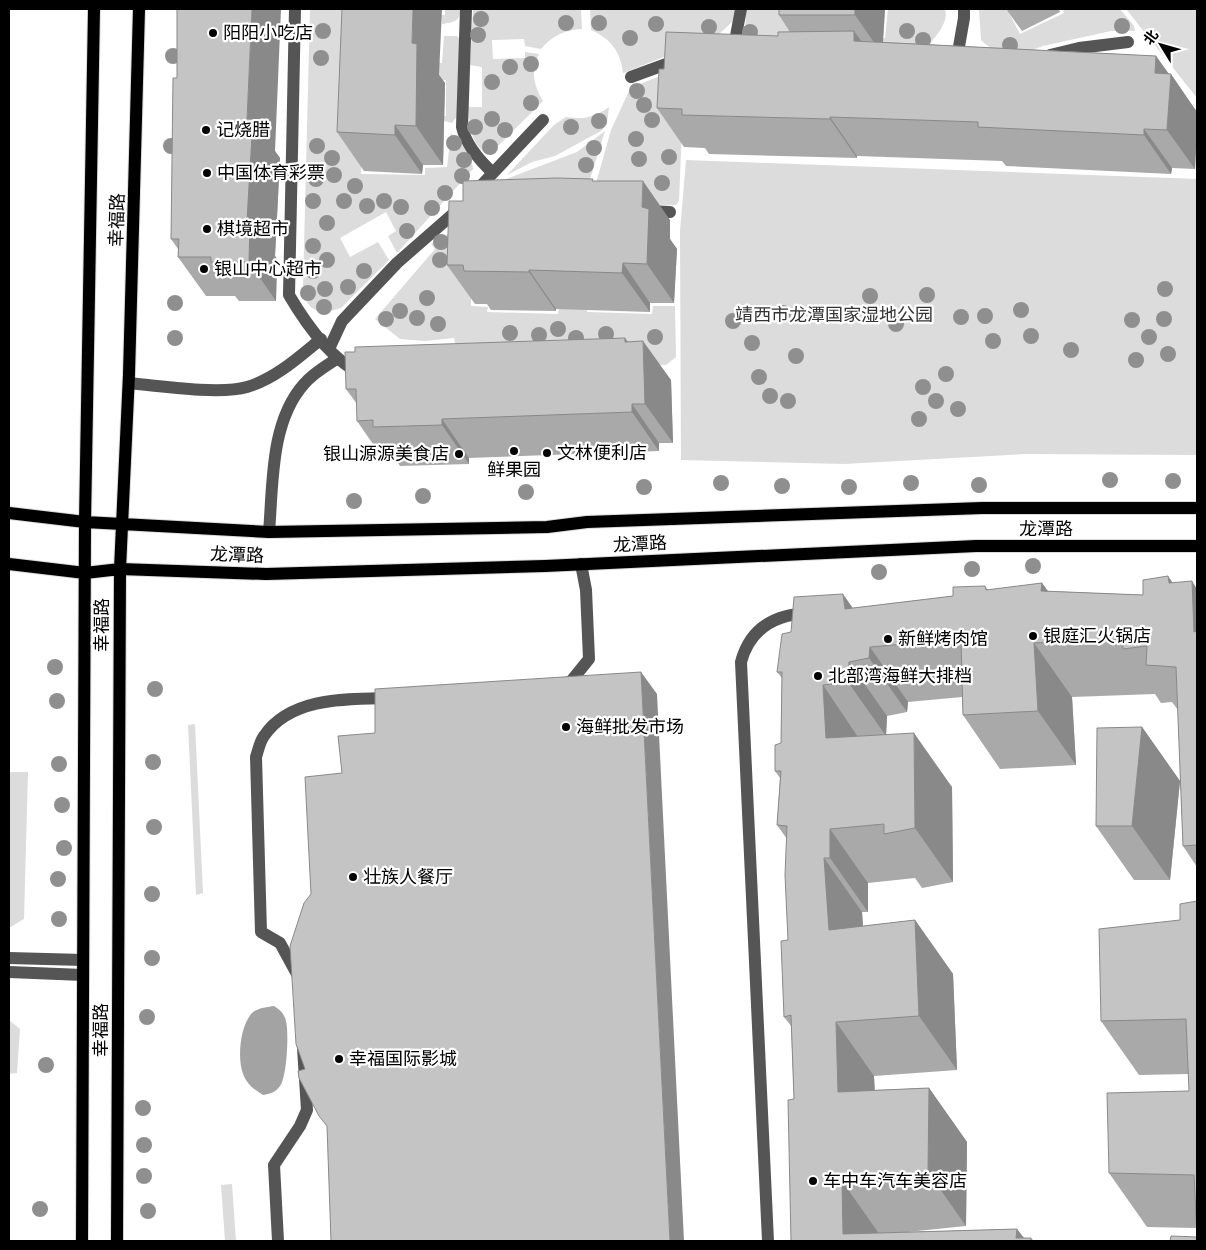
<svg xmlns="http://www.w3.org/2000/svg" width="1206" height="1250" font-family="'Public Sans','Noto Sans SC',sans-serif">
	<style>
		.green { fill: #dcdcdc }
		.water { fill: #a3a3a3 }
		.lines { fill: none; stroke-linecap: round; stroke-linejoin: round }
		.major-casing { stroke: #dbdbdb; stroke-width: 14 }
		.minor { stroke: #555; stroke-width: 12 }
		.major { stroke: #000; stroke-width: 12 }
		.tree { fill: #8f8f8f }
		.wall { fill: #a9a9a9 }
		.shaded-wall { fill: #898989 }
		.building { fill: #c4c4c4; stroke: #898989 }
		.poi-dot { fill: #000; stroke: #fff; stroke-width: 2 }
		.labels { text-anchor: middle; stroke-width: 4.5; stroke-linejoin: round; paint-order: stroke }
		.poi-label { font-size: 18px; fill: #000; stroke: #fff; text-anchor: start }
		.street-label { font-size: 18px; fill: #000; stroke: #fff }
		.park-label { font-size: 18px; fill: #333; stroke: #fff }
	</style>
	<rect width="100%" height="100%" fill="#fff"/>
	<!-- green -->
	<path class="green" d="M310,9H368L361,174L425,175V168L447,167L451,133C460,144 472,153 473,169L397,253L388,236L396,231L386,212L340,238L350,257L378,242L389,260L341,308L324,313C308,309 305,302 303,286Z
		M445,9H461C459,22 455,22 442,24L441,15H445Z
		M473,9H581L582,29C564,30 552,36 541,49L525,46L524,39L492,40L493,59L525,58V52L539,54C530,71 534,86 543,101L490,154H486C470,141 470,126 468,107H482V67L470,65Z
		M590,9H736L732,22L717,36L623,73C621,52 610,38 591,30Z
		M746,9H805L841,37L885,38L888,9H945C949,22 937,35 929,45L745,48Z
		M979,9H1012L1008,11L1020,34L1064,13L1063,9H1120L1134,26L1135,31H1111L1043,46C1024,54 995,56 981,40Z
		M1126,9H1197V98Z
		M444,36H457L461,40L458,115L452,123L441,120V116H446V80L420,79L422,63H442Z
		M718,53L683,105L679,201L676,205L595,204L596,183L611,130L629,91L635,86Z
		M609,107L607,124L601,131L555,156L532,162L507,175L554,125L566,117C583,120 595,117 609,107Z
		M605,131L586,192L501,181L577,152Z
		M686,160L1197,179V455L1026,454L844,464L681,460L680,231Z
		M449,233L472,238L471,306L488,307L487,312L558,314L559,305L587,306V312L652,314L653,306H675L676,357L666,365H460L454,338L425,341L400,339L375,319L435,249L431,244Z
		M195,724L203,893L196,895L188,725Z
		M9,772H28L24,919L9,928Z
		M9,1020L20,1029L17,1073L9,1074Z
		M232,1184L236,1241H225L221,1185Z"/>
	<!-- water -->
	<path class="water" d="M274,1006C280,1010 284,1013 286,1021C289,1032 287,1077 280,1086C276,1092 270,1094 263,1095C257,1091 250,1087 246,1080C236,1065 239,1027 252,1013C257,1008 267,1007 274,1006Z"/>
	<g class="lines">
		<defs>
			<path id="major" d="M9,513L85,522L269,532L547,527L587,522L982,508H1197
				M9,564L85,573L120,569L266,574L545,566L976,546H1197
				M82,1241L85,522L94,9
				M117,1241L120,569L129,374L139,9"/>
		</defs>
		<!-- major casing -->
		<use href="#major" class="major-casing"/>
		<!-- minor -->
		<path class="minor" d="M295,9L289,295C306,324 329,357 360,374
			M466,9L462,127C466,145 479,160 493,173
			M737,50L735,41L741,9
			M1050,55L1079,48L1128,42
			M957,58L964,18V9
			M631,77L680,59
			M475,192L543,120
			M648,211L670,212
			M329,349L342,321L397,263L461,207
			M129,383C159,386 220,395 247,387C275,379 299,357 321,339
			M269,532C273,485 270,422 304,384C313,373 326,366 338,358
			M564,686L572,680L589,659L586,590L581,564
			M9,958L83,960
			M9,972L83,975
			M298,976L280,943L261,932L256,757C258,751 260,741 264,736C291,696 350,699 392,698
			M278,1241L274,1165L300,1126L307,1110L303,1048
			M768,1241L741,662C750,628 775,614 810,613"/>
		<!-- major -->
		<use href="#major" class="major"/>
	</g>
	<!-- trees -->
	<g class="tree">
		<circle cx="481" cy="19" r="8"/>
		<circle cx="566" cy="23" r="8"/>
		<circle cx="599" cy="23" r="8"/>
		<circle cx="656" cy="24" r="8"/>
		<circle cx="1122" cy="26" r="8"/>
		<circle cx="709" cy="27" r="8"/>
		<circle cx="323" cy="31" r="8"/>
		<circle cx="907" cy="31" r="8"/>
		<circle cx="750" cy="32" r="8"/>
		<circle cx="478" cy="35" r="8"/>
		<circle cx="630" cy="38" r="8"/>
		<circle cx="923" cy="40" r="8"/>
		<circle cx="1010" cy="45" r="8"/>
		<circle cx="173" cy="56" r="8"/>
		<circle cx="321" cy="58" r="8"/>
		<circle cx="531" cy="64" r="8"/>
		<circle cx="510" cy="67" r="8"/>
		<circle cx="492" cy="82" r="8"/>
		<circle cx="637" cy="91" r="8"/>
		<circle cx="531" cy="103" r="8"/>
		<circle cx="644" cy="105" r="8"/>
		<circle cx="492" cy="119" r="8"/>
		<circle cx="652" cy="120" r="8"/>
		<circle cx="599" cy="121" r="8"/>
		<circle cx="475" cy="127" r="8"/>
		<circle cx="571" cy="127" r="8"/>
		<circle cx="505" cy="130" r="8"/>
		<circle cx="636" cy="139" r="8"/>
		<circle cx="454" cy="143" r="8"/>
		<circle cx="171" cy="146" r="8"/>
		<circle cx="317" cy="146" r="8"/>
		<circle cx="490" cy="147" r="8"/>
		<circle cx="594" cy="148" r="8"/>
		<circle cx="669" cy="157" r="8"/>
		<circle cx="332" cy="158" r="8"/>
		<circle cx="639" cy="159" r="8"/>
		<circle cx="464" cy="160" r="8"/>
		<circle cx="586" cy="165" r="8"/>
		<circle cx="334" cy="175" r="8"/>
		<circle cx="462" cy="176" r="8"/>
		<circle cx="316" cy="179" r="8"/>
		<circle cx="662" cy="183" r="8"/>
		<circle cx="355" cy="186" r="8"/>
		<circle cx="445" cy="193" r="8"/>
		<circle cx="313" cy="201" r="8"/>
		<circle cx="344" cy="201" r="8"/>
		<circle cx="384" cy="201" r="8"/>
		<circle cx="367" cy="206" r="8"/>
		<circle cx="401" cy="207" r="8"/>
		<circle cx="432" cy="208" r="8"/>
		<circle cx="327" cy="223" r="8"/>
		<circle cx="407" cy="231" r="8"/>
		<circle cx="441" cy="242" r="8"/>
		<circle cx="313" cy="246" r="8"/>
		<circle cx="327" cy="260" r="8"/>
		<circle cx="440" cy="260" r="8"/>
		<circle cx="313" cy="271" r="8"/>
		<circle cx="364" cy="271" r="8"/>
		<circle cx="348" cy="287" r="8"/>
		<circle cx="325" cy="289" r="8"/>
		<circle cx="1165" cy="289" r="8"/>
		<circle cx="308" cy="293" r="8"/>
		<circle cx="927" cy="295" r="8"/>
		<circle cx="870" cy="296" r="8"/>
		<circle cx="427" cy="298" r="8"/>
		<circle cx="175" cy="303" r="8"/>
		<circle cx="324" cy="307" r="8"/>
		<circle cx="1021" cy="310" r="8"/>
		<circle cx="400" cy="311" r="8"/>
		<circle cx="783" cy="313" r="8"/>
		<circle cx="985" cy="316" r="8"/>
		<circle cx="961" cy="317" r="8"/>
		<circle cx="417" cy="318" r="8"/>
		<circle cx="386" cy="319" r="8"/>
		<circle cx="1164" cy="319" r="8"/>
		<circle cx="1132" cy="320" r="8"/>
		<circle cx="733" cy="321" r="8"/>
		<circle cx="438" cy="324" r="8"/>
		<circle cx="896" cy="324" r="8"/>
		<circle cx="558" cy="329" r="8"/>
		<circle cx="510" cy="333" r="8"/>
		<circle cx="606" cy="334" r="8"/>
		<circle cx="539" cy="335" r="8"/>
		<circle cx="1031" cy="336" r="8"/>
		<circle cx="655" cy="337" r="8"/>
		<circle cx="1149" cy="337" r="8"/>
		<circle cx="175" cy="338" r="8"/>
		<circle cx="576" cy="338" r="8"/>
		<circle cx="993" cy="341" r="8"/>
		<circle cx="752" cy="343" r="8"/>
		<circle cx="1071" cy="350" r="8"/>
		<circle cx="1168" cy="354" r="8"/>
		<circle cx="796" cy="356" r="8"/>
		<circle cx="1136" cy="360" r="8"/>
		<circle cx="946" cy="374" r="8"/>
		<circle cx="759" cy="377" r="8"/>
		<circle cx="923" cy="387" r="8"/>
		<circle cx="770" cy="396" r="8"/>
		<circle cx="788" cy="401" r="8"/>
		<circle cx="936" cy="401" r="8"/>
		<circle cx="958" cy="409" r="8"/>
		<circle cx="919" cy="419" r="8"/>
		<circle cx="1110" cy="480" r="8"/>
		<circle cx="1173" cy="481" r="8"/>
		<circle cx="721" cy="483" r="8"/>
		<circle cx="911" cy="483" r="8"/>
		<circle cx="979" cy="485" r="8"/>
		<circle cx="782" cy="486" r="8"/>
		<circle cx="644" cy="487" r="8"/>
		<circle cx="849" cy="487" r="8"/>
		<circle cx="526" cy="492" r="8"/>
		<circle cx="423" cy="496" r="8"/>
		<circle cx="354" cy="501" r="8"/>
		<circle cx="1033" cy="566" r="8"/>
		<circle cx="972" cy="569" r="8"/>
		<circle cx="879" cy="572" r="8"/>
		<circle cx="55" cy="667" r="8"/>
		<circle cx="155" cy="689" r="8"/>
		<circle cx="57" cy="701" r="8"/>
		<circle cx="153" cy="762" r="8"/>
		<circle cx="59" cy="764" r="8"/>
		<circle cx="62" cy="805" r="8"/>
		<circle cx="154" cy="827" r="8"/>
		<circle cx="64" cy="848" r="8"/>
		<circle cx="58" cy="879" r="8"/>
		<circle cx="152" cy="894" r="8"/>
		<circle cx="59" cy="919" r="8"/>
		<circle cx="152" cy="958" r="8"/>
		<circle cx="147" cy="1017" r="8"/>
		<circle cx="46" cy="1065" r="8"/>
		<circle cx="143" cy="1108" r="8"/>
		<circle cx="144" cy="1145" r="8"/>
		<circle cx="144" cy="1176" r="8"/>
		<circle cx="40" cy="1209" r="8"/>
		<circle cx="148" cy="1211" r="8"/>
	</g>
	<!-- wall -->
	<path class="wall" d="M885,9L883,42L1156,56L1197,112V127L1195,169L1172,168L1171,174L1006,166L1002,161L857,156V158L709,154L705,148L684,147L657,108L664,69L778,36L790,32L779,15Z
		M1006,9H1059L1060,12L1022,31Z
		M439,75L445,83L443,165H423L422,174L364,171L337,132Z
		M275,151L280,158L275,256L277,259L276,301H239L235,296H206L178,257V249L171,239Z
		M594,181L670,220V239L677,249L674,303H650V312L556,309V311L491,310L487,304H475L447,265L463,201Z
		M625,338L627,341L671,380L673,443H659V451L469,458V464L400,466L396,460H384L357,421V404L346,389Z
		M1042,583L1048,591L1143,595L1173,583L1197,589V867L1183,846L1178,710L1172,702L1161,703L1155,694L1072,697L1076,765L1000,769L963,715L962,697L908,702L907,712L887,716L886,735L952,787L953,882L922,888L915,878L868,883V912H862L863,926L915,920L953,974L957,1070L874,1076L875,1090L929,1088L967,1142L966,1226L907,1232L1017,1229L1024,1238H1031L1034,1241H791L794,1099L791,1026L784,1017L788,940L787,839L777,825L780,778L775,771L781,743L782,678L777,672L791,632L853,608L953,596L985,586L988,590Z
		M1142,727L1180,781L1170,880H1134L1096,826Z
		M1197,901V1237L1196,1228L1147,1227L1109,1173L1189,1091V1074L1139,1075L1101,1021L1180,920Z"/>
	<!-- shaded-wall -->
	<path class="shaded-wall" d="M252,9H281L275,151L280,158L275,256L277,259L276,301L249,262L247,220V119Z
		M413,9H442L439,75L445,83L443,165L416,126L412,43Z
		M855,9H885L882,54L855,15Z
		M854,31L882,70L854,41Z
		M1156,56L1170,76L1171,74L1197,112V127L1195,169L1167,130L1155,73Z
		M830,117L857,156V158L830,119Z
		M395,125L423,165L422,174L395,135Z
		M1144,129L1172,168L1171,174L1144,135Z
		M643,181L670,220V239L677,249L674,303L647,264L642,207Z
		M623,263L650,303V312L622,273Z
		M529,270L556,309V311L529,272Z
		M625,338L644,365L643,341L671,380L673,443L645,404L625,342Z
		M632,404L659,443V451L632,412Z
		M442,419L469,458V464L442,425Z
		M1168,576L1193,612L1192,581L1197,589V636L1194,632L1169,583Z
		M1042,583L1080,637L1041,591Z
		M843,594L880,647L845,609Z
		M1034,643L1072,697L1076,765L1038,711Z
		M870,647L908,702L907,712L869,658Z
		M849,662L887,716L886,736L848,682Z
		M641,672L657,694L684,1241H670Z
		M823,685L860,740L826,738Z
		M1142,727L1180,781L1170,880L1132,826Z
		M914,733L952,787L953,882L915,828Z
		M830,829L868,883V912L830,858Z
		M824,858L862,912L867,984L829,930Z
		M915,920L953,974L957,1070L919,1016Z
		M836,1022L874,1076L876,1146L838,1092Z
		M929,1088L967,1142L966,1226L928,1172Z
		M842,1181L880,1235L843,1234Z
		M1017,1229L1026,1241L1016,1238Z"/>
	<!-- building -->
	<path class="building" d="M177,9H252L247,119H253L247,220H250L249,262H211V257H178L179,239H171L173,78H177Z
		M342,9H413L412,43L417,44L416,126L395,125V135L337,132Z
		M779,9H855V15H779Z
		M854,31V41L1156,56L1155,73L1171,74L1167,130L1144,129V135L978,127V122L830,117V119L682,115V109L657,108L659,69H664L666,32L778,36V32Z
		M557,178L593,179L592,181H643L642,207L649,209L647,264L623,263L622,273L529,270V272L464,271L463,265H447L449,201H463V181Z
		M625,338V342L643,341L645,404H632V412L442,419V425L373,427V420L357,421L356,389H346L345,352H355V347Z
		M1168,576L1169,583L1192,581L1194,632L1197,631V845L1183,846L1176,667L1146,665L1147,646L1123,649V639L1034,643L1038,711L963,715L961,639L870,647L869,658L849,662L848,682L823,685L826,738L914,733L915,828L884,834V824L830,829V858H824L829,930L915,920L919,1016L836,1022L838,1092L929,1088L928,1172L842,1181L843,1234L1017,1229L1016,1238H1031V1241H791L788,1100L794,1099L791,1015L784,1017L781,941L788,940L785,875L787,826L777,825L781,771H775V745L781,743L782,672H777L782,634L791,632L794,597L843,594L845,609L953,596V587L985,586L986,590L1042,583L1041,591L1143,595V580Z
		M641,672L670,1241H331L327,1126L319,1116L299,1078L298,1071L305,1069L296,1044L290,946L304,903L311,894L305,777L342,773L338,736L375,733V689Z
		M1142,727L1132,826H1096L1097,728Z
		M1197,901V1241H1170L1171,1236L1197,1237L1194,1175L1109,1173L1107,1093L1189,1091L1186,1019L1101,1021L1099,929L1180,920V904Z"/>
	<!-- markers -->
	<g class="poi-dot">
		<circle cx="213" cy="33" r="5"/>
		<circle cx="206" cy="130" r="5"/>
		<circle cx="207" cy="173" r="5"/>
		<circle cx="207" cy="229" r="5"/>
		<circle cx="204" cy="269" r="5"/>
		<circle cx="514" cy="451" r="5"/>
		<circle cx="547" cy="453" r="5"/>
		<circle cx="459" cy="454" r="5"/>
		<circle cx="1033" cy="636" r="5"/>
		<circle cx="888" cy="639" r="5"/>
		<circle cx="818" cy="676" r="5"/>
		<circle cx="566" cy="727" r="5"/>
		<circle cx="353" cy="877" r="5"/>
		<circle cx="339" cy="1059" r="5"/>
		<circle cx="813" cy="1181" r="5"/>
	</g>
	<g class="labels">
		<!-- poi labels -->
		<g class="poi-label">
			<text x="223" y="39">阳阳小吃店</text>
			<text x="216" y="136">记烧腊</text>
			<text x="217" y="179">中国体育彩票</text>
			<text x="217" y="235">棋境超市</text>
			<text x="214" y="275">银山中心超市</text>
			<text x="557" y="459">文林便利店</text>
			<text x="449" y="460" text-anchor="end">银山源源美食店</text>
			<text x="514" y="476" text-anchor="middle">鲜果园</text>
			<text x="1043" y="642">银庭汇火锅店</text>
			<text x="898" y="645">新鲜烤肉馆</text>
			<text x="828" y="682">北部湾海鲜大排档</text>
			<text x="576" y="733">海鲜批发市场</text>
			<text x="363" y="883">壮族人餐厅</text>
			<text x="349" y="1065">幸福国际影城</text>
			<text x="823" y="1187">车中车汽车美容店</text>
		</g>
		<!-- street labels -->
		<g class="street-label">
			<text transform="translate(117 220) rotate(-88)" y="6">幸福路</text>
			<text x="1046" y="535">龙潭路</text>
			<text transform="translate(640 544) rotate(-3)" y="6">龙潭路</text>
			<text transform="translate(237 555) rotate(2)" y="6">龙潭路</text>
			<text transform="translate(102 625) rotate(-90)" y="6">幸福路</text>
			<text transform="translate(101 1030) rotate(-90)" y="6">幸福路</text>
		</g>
		<!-- park labels -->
		<g class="park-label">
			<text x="834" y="321">靖西市龙潭国家湿地公园</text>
		</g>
	</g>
	<!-- border -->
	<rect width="1206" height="1250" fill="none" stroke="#000000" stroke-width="20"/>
	<!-- north arrow -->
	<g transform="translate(1161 45) rotate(307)" stroke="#ffffff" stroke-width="4" paint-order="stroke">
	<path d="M0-4L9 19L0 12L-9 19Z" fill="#000000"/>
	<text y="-8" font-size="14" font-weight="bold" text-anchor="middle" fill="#000000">北</text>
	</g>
</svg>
